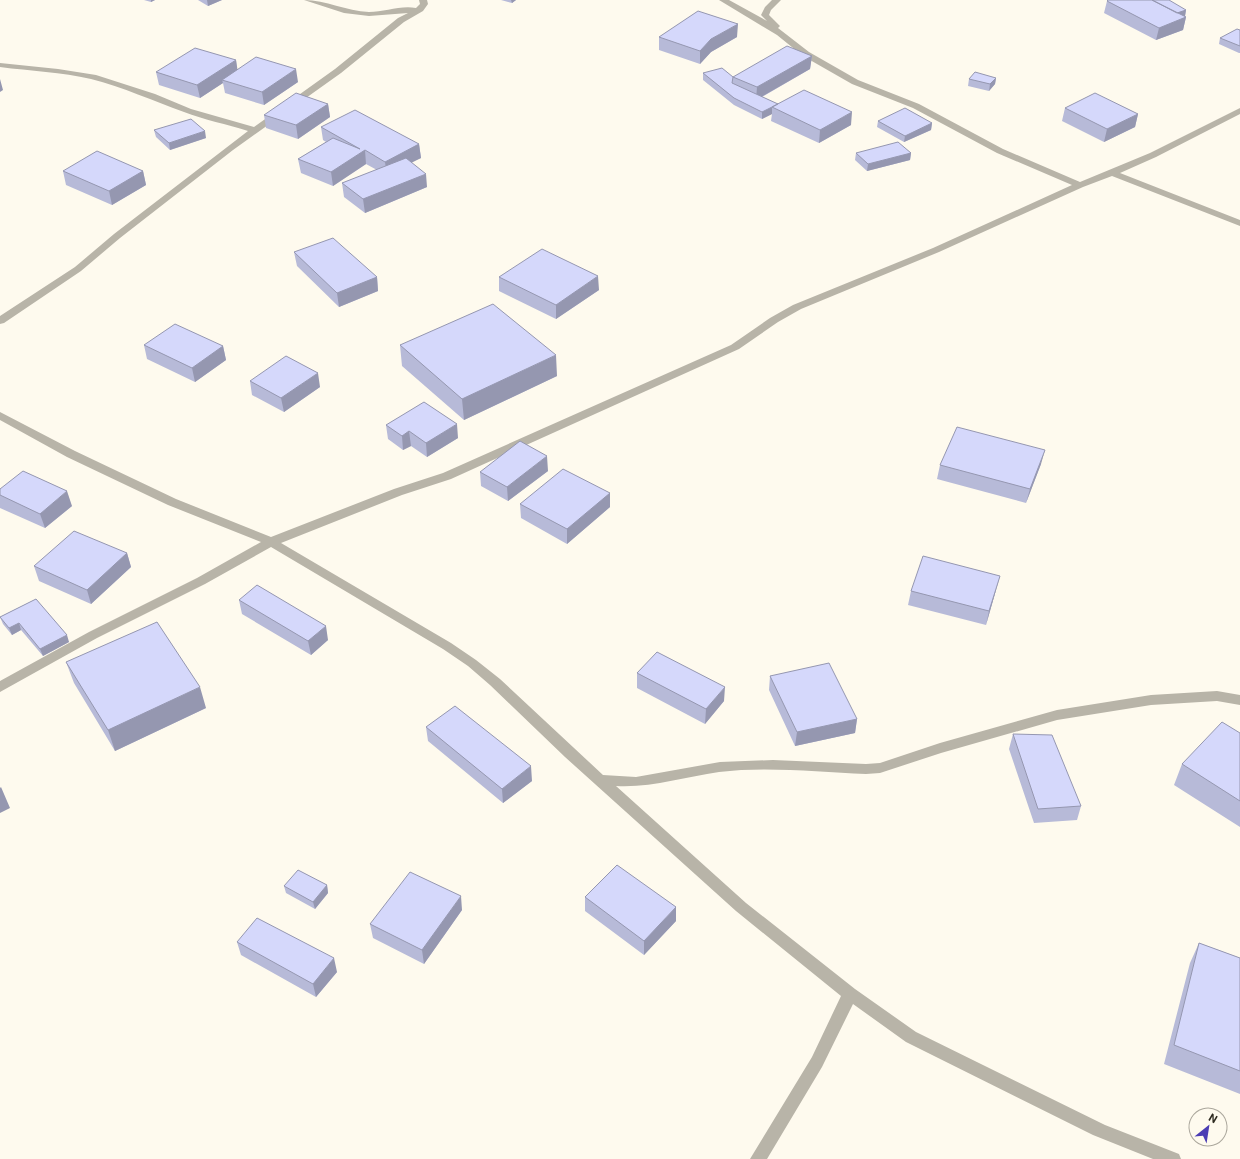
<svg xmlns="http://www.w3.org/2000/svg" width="1240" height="1159" font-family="Roboto,sans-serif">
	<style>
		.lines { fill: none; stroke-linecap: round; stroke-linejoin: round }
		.street { fill: #b8b4a8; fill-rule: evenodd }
		.wall { fill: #b7bad8 }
		.shaded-wall { fill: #9597b0 }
		.building { fill: #d5d8fb; stroke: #9597b0 }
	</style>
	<rect width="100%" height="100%" fill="#fefaee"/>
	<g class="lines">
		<!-- street -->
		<path class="street" d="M304,0C326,0 346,11 369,12C384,12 401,5 416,8L420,4L419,0H427L428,4L423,11L404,22L341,73L233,150L120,238L81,271L4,323L0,324V316L75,267L114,234L248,131C227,124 204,120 184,112C153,101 123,87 91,79C62,72 30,71 0,67V63L58,69L96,75L155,94L191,109L254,127L335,69L398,18L408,13L369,16L344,13Z
			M719,0H729L767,21L761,15L765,7L772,0H781L771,10L769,15L780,26L778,28L809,52L858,80L919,104L1003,149L1080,182L1150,153L1240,108V114L1156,157L1120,173L1240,220V226L1112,176L1083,187L939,252L801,309L778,322L739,349L451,479L402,495L281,543L451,643L476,660L500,679L603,775L636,777L720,762L773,760L866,764L880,763L940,743L1057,710L1151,695L1217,691L1240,695V705L1217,701L1151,705L1057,720L941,753L880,773L866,774C819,772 765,766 719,772C684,777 651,788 616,786L746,903L855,989L916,1032L1105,1125L1179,1154L1181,1159H1153L1093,1135L906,1042L853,1004L822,1067L767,1159H750L812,1057L841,996L736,911L565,757L490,685L468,666L443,649L271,547L205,584L97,638L0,692V681L89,632L197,578L261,542L168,505L67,457L0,420V412L75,451L176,499L271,537L394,489L443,473L731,345L770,318L793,305L933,248L1072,185L997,153L913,108L852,84L803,56L777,35Z"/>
	</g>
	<!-- wall -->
	<path class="wall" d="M144,0H155L151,2Z
		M198,0H222L208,6Z
		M501,0H516L512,3Z
		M1107,1L1186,10L1185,16H1184L1186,17L1183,30L1156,40L1104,13Z
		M1240,30V53H1239L1219,44L1220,38Z
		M659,37H737L711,52L700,64L659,50Z
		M812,56L810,69L762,97L778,104L851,125L819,143L771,121L772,114L762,119L734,105L703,80V73L733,77Z
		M236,60L237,70L298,82L264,105L225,93L223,83L200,98L159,85L156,72Z
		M996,78L995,84L989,91L968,86L969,79Z
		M328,104L330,117L298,139L266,128L264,115Z
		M1065,108L1138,114L1135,127L1104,142L1062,121Z
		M878,121L932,123L931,130L904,142L877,127Z
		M321,127L419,144L421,158L411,162L427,187L365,213L344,197L342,183L377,170L366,164L333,186L301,173L298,159L326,142L323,140Z
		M154,130L206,138L170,150L156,137Z
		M856,153H911L910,160L867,171L855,160Z
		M63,171H143L146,185L112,205L66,185Z
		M294,252L377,277L378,291L339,307L297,266Z
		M499,277L599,290L556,319L499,291Z
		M144,345L223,346L226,360L195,382L147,359Z
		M400,345L557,376L464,420L402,366Z
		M250,381L320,387L284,412L252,395Z
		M386,425L458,438L427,457L411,446L403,450L388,439Z
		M1041,464L1026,503L937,479L940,465Z
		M548,471L508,501L481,486L480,472Z
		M0,489L72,506L45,528L0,508Z
		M610,493V507L567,544L521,518L520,504Z
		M127,553L131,567L91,604L39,581L34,566Z
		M996,590L986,625L908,605L911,591Z
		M36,599L69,642L43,656L21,630L12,635L3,624L0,617Z
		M239,600L328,640L311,655L242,614Z
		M66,662L206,708L115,751L74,683Z
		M637,673L724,701L705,724L637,688Z
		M770,676L857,719L855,733L795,746L769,690Z
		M426,727L532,781L503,803L428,741Z
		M1240,733V827L1174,785L1182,764Z
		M1013,734L1081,806L1077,820L1034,823L1009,749Z
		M327,885L328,893L315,909L286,893L284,886Z
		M585,897L676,921L644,955L585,911Z
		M462,910L424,964L373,938L370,924Z
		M237,942L337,972L316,997L241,955Z
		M1199,943L1240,958V1094L1164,1064L1190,963Z"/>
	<!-- shaded-wall -->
	<path class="shaded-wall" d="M151,0H155L151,2Z
		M207,0H222L208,6Z
		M511,0H516L512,3Z
		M1186,10L1185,16L1167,22L1168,15Z
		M1186,17L1183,30L1156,40L1159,28Z
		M738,24L737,37L711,52L700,64V51L711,39Z
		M812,56L810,69L756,100L757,87Z
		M236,60L238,73L222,80L223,83L200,98L197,85Z
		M296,69L298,82L264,105L262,92Z
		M996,78L995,84L989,91L990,84Z
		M0,79L3,90L0,92Z
		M328,104L330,117L298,139L296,125Z
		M772,107V114L762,119V112Z
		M852,112L851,125L819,143L820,130Z
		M1138,114L1135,127L1104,142L1107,129Z
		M932,123L931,130L904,142L905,136Z
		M205,131L206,138L170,150L169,143Z
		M419,144L421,158L387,175L385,162Z
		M365,150L366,164L333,186L331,172Z
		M911,153L910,160L867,171L868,164Z
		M143,171L146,185L112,205L109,191Z
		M426,174L427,187L365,213L363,199Z
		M598,276L599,290L556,319V305Z
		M377,277L378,291L339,307L337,293Z
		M223,346L226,360L195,382L192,368Z
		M556,355L557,376L464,420L462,399Z
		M318,373L320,387L284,412L281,398Z
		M457,424L458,438L427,457L426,443Z
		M409,431L411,446L403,450L402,436Z
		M1045,450L1041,464L1026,503L1030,489Z
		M547,456L548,471L508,501L507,487Z
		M67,491L72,506L45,528L40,514Z
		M610,493V507L567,544V529Z
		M127,553L131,567L91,604L87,590Z
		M1000,576L986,625L989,611Z
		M19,623L21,630L12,635L9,628Z
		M326,626L328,640L311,655L308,641Z
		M67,635L69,642L43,656L40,649Z
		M200,687L206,708L115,751L108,730Z
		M725,687L724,701L705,724L706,709Z
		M857,719L855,733L795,746L797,732Z
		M531,766L532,781L503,803L502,789Z
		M1,787L10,808L0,813V788Z
		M327,885L328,893L315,909L313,902Z
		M461,896L462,910L424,964L422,950Z
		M676,907V921L644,955V941Z
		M334,958L337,972L316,997L313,984Z"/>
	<!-- building -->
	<path class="building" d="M1108,0H1152L1186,17L1159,28L1107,1Z
		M1152,0H1169L1186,10L1177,13Z
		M698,11L738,24L711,39L700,51L659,37Z
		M1237,29L1240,30V46L1220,38Z
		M787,46L812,56L757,87L733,77Z
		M195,48L236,60L197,85L156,72Z
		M256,57L296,69L262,92L222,80Z
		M722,68L733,77L732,83L778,104L762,112L734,98L703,73Z
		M975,72L996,78L990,84L969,79Z
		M804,90L852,112L820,130L772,107Z
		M296,93L328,104L296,125L264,115Z
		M1095,93L1138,114L1107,129L1065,108Z
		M905,108L932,123L905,136L878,121Z
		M355,110L419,144L385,162L365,150L331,172L298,159L333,138L360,149L321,127Z
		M191,119L205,131L169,143L154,130Z
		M898,142L911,153L868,164L856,153Z
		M97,151L143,171L109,191L63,171Z
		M406,158L426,174L363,199L342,183Z
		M333,238L377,277L337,293L294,252Z
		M542,249L598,276L556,305L499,277Z
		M493,304L556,355L462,399L400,345Z
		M175,324L223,346L192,368L144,345Z
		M286,356L318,373L281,398L250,381Z
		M424,402L457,424L426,443L409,431L402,436L386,425Z
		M957,427L1045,450L1030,489L940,465Z
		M520,441L547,456L507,487L480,472Z
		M563,469L610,493L567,529L520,504Z
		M23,471L67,491L40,514L0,495V489Z
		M74,531L127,553L87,590L34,566Z
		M923,556L1000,576L989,611L911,591Z
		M257,585L326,626L308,641L239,600Z
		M36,599L67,635L40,649L19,623L9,628L0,617Z
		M157,622L200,687L108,730L66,662Z
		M657,652L725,687L706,709L637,673Z
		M829,663L857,719L797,732L770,676Z
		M455,706L531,766L502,789L426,727Z
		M1222,722L1240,733V801L1182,764Z
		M1013,734L1052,735L1081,806L1038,809Z
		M617,865L676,907L644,941L585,897Z
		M298,870L327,885L313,902L284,886Z
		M410,872L461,896L422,950L370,924Z
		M257,918L334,958L313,984L237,942Z
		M1199,943L1240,958V1071L1174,1045Z"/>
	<!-- north arrow -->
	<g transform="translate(1208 1127) rotate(30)"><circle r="19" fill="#fefaee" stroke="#aba79c"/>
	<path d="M0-3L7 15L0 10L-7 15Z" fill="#4b3db4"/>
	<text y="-6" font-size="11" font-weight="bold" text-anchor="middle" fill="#2e2b20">N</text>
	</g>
</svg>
